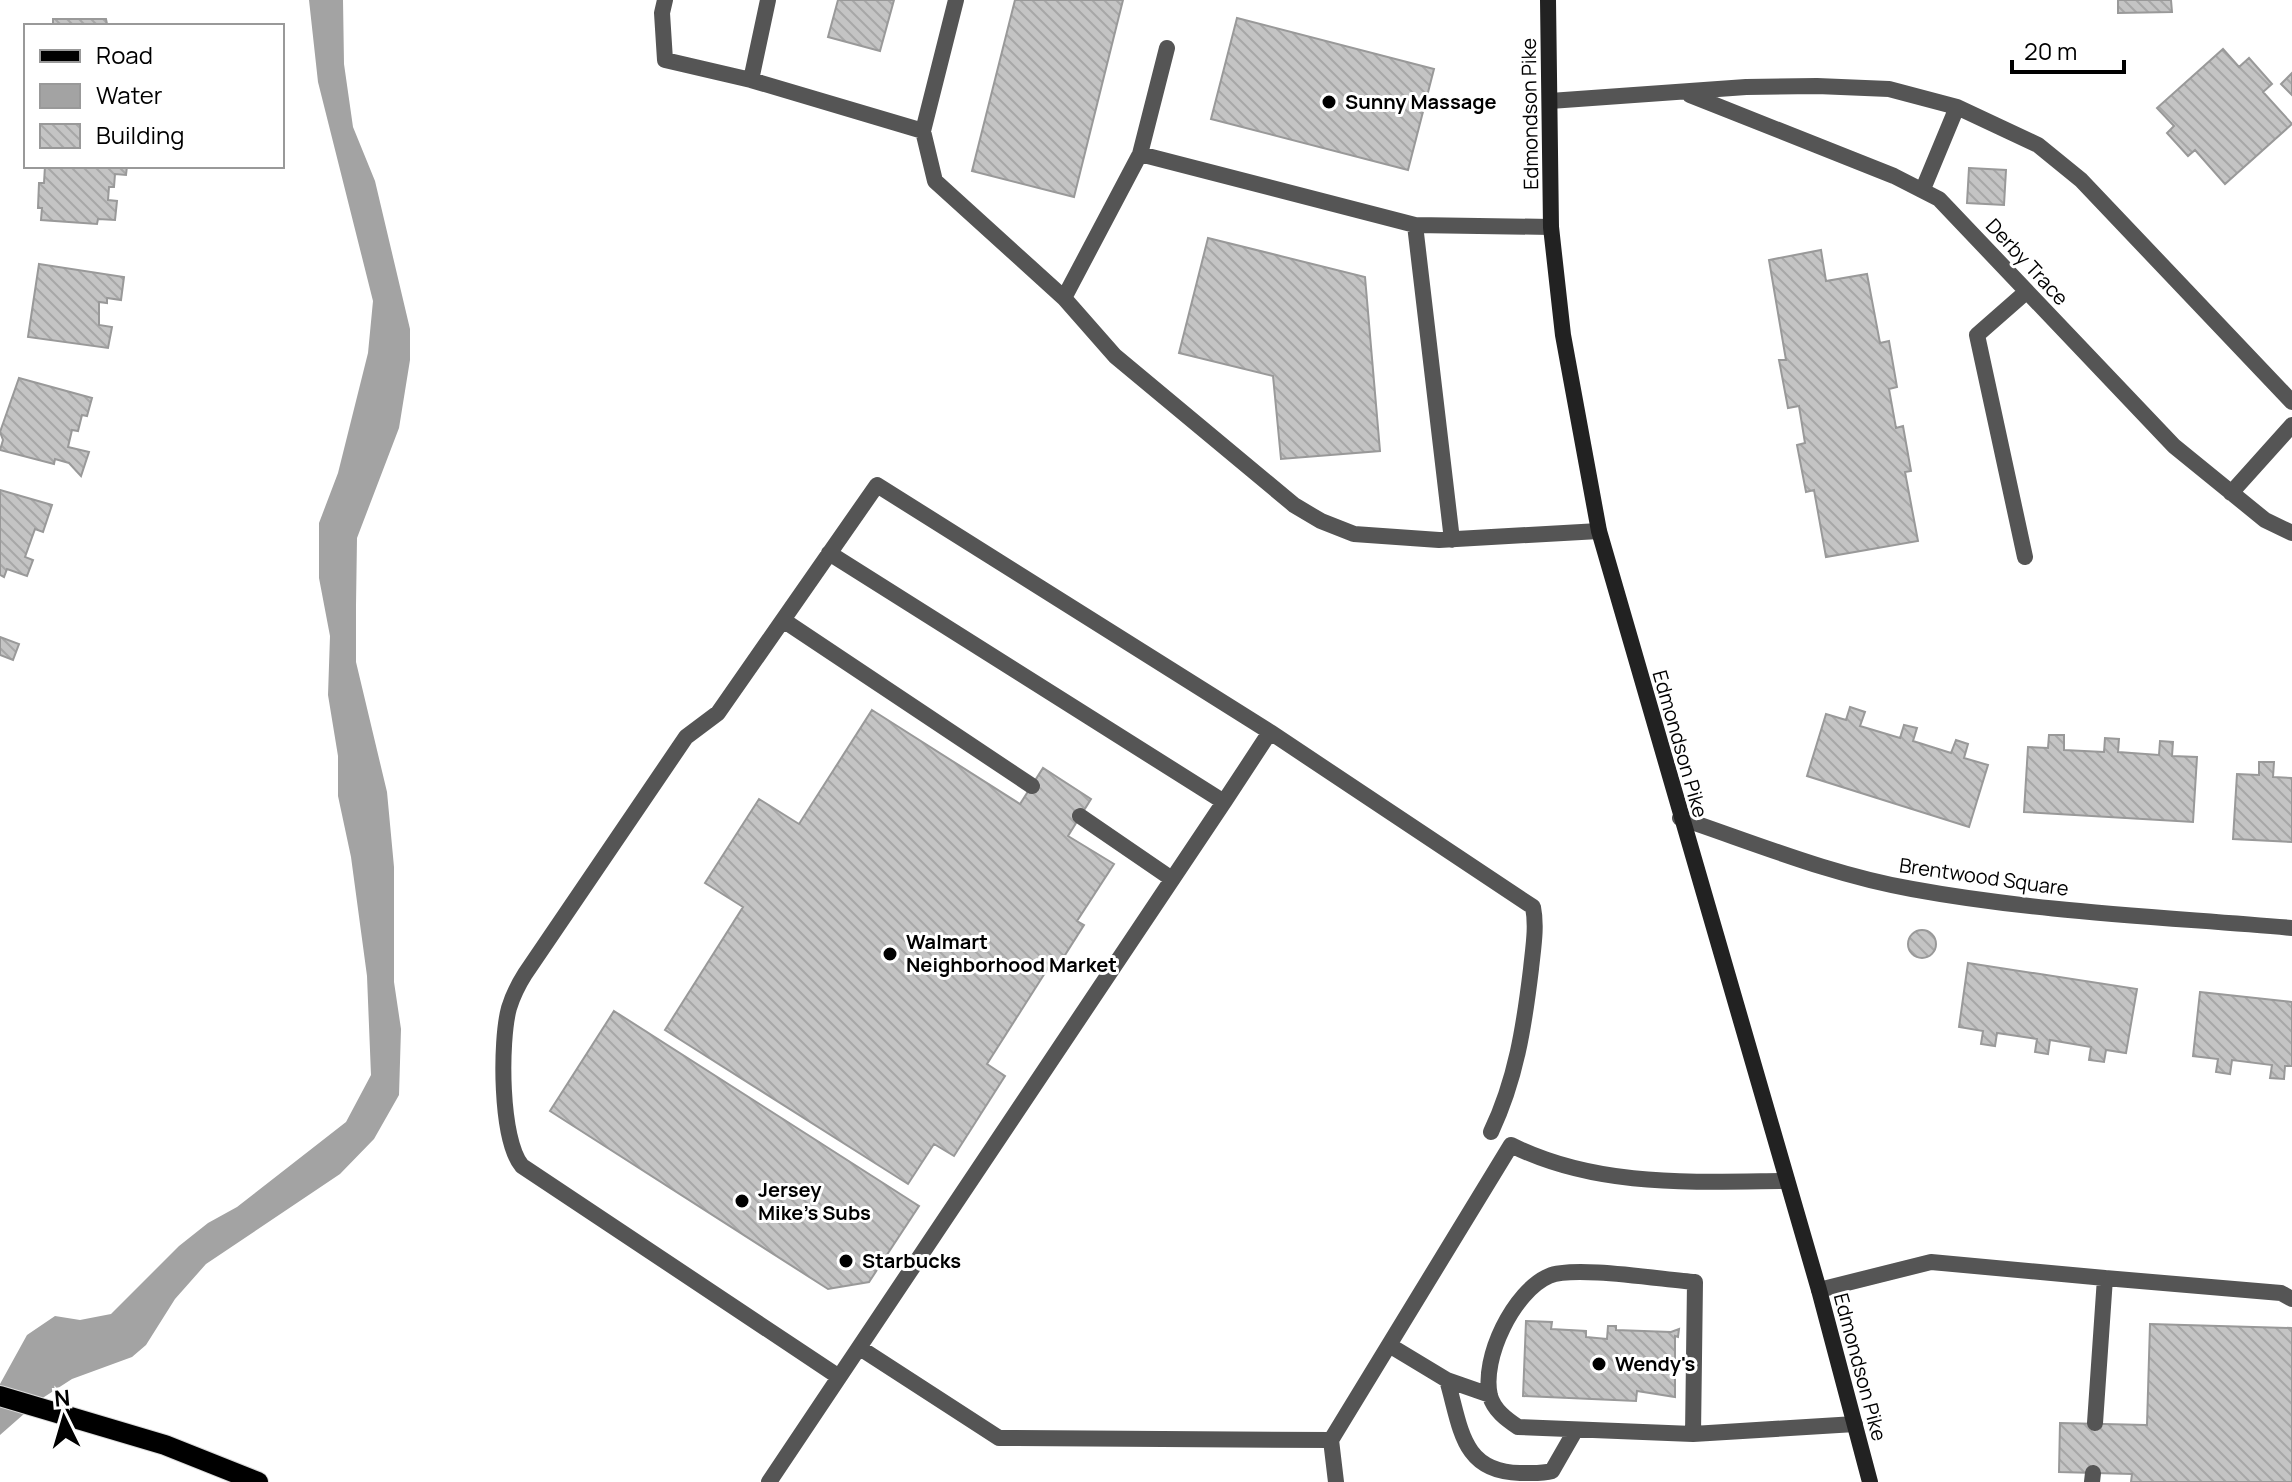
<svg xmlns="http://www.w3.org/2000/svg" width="2292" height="1482" font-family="Manrope,sans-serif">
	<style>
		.water { fill: #a3a3a3 }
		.building { fill: url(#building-back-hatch); stroke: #999; stroke-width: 2 }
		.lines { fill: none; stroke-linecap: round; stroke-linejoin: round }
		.primary-casing { stroke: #dbdbdb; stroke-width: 22 }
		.service { stroke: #555; stroke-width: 16 }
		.minor { stroke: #555; stroke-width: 16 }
		.secondary { stroke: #222; stroke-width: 16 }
		.primary { stroke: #000; stroke-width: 20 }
		.poi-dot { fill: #000; stroke: #fff; stroke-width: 3 }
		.labels { text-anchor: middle; stroke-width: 6; stroke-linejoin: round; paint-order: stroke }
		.poi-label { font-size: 20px; font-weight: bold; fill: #000; stroke: #fff; text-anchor: start }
		.street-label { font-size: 20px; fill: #000; stroke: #fff }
	</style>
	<defs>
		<pattern id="building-back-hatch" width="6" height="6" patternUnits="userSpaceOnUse" patternTransform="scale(2)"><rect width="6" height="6" fill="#c4c4c4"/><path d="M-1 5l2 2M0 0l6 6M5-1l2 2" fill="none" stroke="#a7a7a7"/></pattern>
	</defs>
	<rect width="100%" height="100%" fill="#fff"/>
	<!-- water -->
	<path class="water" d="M309,0H343L344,64L353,127L375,181L410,329V360L399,428L357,538L356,605V662L387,792L394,867V982L401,1029L399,1095L374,1139L340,1174L206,1264L175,1299L146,1345L132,1357L72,1379L41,1399L0,1435V1384L27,1335L55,1316L80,1320L111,1314L179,1246L208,1223L237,1207L346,1122L371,1075L367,976L351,857L338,796V756L328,695L330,636L319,578V523L338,473L368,353L373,301L318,82Z"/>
	<!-- building -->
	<path class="building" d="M838,0H894L880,51L828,37Z
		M1015,0H1123L1074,197L972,171Z
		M2118,0H2171L2172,12L2118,13Z
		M1237,18L1434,69L1408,170L1211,119Z
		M53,19H106L107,24L128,26H53Z
		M2223,49L2239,67L2249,58L2272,84L2263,92L2292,124L2225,184L2195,150L2188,156L2167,133L2174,126L2157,108Z
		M2292,73V95L2281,84Z
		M45,166H127L126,175L115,174L114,187H109L108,200L117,201L115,220L98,219L97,224L41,220L42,208H38L39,183H44Z
		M1969,168L2006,170L2004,205L1967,203Z
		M1208,238L1365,277L1380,451L1281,459L1273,376L1179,353Z
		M1821,250L1826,281L1867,274L1880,343L1889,341L1897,387L1889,389L1896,428L1903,426L1911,471L1905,472L1918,541L1826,557L1814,490L1806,492L1797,445L1805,443L1799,406L1788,408L1779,360H1786L1769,260Z
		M39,264L124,277L121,300L107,298V303L99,302V325L112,327L108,348L28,337Z
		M19,378L92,398L87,416L82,415L78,431L72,430L68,447L89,452L81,476L69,463L55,459L54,464L0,450L3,440L0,432Z
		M0,490L52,505L43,532L35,529L25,557L33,560L27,576L7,569L4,577L0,575Z
		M0,637L19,644L13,660L0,655Z
		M1850,707L1865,712L1860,726L1900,738L1904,725L1917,728L1913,741L1951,753L1956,740L1968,744L1964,758L1988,765L1969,827L1807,776L1826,714L1846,720Z
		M872,710L1020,804L1043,768L1091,799L1068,836L1114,864L1077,921L1084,925L1058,966L1052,962L987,1064L1005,1076L954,1156L934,1144L908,1184L665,1030L743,907L705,883L759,799L799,824Z
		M2049,735H2064V750L2104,752L2105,738L2119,739L2118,752L2159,755L2160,741L2173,742L2172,756L2197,757L2193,822L2024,812L2028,747L2048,748Z
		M2259,762H2274L2273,777L2292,778V842L2233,839L2237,774L2259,775Z
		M1908 944a14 14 0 1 1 28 0a14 14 0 1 1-28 0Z
		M1968,963L2137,989L2126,1053L2106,1050L2104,1062L2089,1060L2091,1047L2050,1040L2048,1054L2035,1052L2037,1039L1997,1033L1995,1046L1981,1044L1983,1031L1959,1027Z
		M2200,992L2292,1002V1066H2285L2284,1079L2270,1078L2272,1065L2232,1060L2230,1074L2216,1072L2218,1059L2193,1056Z
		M614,1011L919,1206L869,1282L828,1289L550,1111Z
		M1526,1321L1552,1322L1551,1329L1586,1331V1337L1607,1339L1608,1326H1616V1330L1671,1332L1679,1329L1678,1337L1675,1336V1397L1637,1391L1636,1401L1523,1396Z
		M2150,1324L2292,1328V1482H2131L2132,1474L2059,1472L2060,1423L2147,1425Z"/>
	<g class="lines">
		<defs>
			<path id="primary" d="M0,1396L165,1445L258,1482"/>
		</defs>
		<!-- primary casing -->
		<use href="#primary" class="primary-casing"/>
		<!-- service -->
		<path class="service" d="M665,0L662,13L665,60L751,80L923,131
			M956,0L923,131L935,181L1064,298L1115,356L1294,505L1321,521L1354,534L1439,540L1599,531
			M751,80L768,0
			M1140,154L1415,225L1551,227
			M1415,225L1452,540
			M1064,298L1140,154L1167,48
			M829,553L1224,802L1270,732
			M783,620L1032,786
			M1080,816L1172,879
			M1819,1290L1931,1262L2105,1278
			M1389,1345L1447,1380L1490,1395
			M860,1348L999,1438L1331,1440L1511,1145C1597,1188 1693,1182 1787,1181
			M839,1377L522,1166C500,1140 500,1041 509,1008C513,995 518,985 525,974L686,737L718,713L877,485L1270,732L1533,907C1537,927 1533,949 1531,969C1524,1027 1516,1079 1491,1132
			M1447,1380C1461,1427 1461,1472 1520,1473C1531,1473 1542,1474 1552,1471L1575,1431
			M2095,1423L2105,1278L2281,1293L2292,1299
			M1693,1434L1695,1282C1664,1280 1574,1265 1549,1276C1514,1291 1481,1358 1490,1396C1494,1410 1506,1419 1518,1427L1693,1434L1855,1424
			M1331,1440L1336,1482
			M769,1482L1224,802
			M2092,1482L2093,1473"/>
		<!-- minor -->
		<path class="minor" d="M1690,95L1894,176L1939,199L2174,446L2265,520L2292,533
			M1550,101L1746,87L1817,86L1889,89L1957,107L2038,145L2081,180L2292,402
			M1923,189L1957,107
			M2231,493L2292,425
			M2025,557L1977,335L2026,292
			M1680,818C1757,844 1832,875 1912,889C2037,912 2166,917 2292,928"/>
		<!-- secondary -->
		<path class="secondary" d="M1548,0L1551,227L1563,335L1599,531L1819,1290L1870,1482"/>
		<!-- primary -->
		<use href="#primary" class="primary"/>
	</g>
	<!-- markers -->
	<g class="poi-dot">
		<circle cx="1329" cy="102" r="8"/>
		<circle cx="890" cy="954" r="8"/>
		<circle cx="742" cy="1201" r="8"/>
		<circle cx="846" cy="1261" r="8"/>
		<circle cx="1599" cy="1364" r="8"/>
	</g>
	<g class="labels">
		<!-- poi labels -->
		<g class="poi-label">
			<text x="1345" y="109">Sunny Massage</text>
			<text x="906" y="949">Walmart<tspan x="906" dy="23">Neighborhood Market</tspan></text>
			<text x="758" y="1197">Jersey<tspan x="758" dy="23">Mike's Subs</tspan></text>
			<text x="862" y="1268">Starbucks</text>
			<text x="1615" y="1371">Wendy's</text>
		</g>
		<!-- street labels -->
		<g class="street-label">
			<text transform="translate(1530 114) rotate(-91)" y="7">Edmondson Pike</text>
			<text transform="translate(2027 262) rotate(47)" y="7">Derby Trace</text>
			<text transform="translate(1680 744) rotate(74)" y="7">Edmondson Pike</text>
			<text transform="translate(1984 877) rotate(8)" y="7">Brentwood Square</text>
			<text transform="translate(1860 1367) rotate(75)" y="7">Edmondson Pike</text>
		</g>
	</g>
	<!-- legend -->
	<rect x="24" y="24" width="260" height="144" fill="#ffffff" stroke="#999999" stroke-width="2"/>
	<rect x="40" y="50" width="40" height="12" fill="#000000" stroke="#999999" stroke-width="2"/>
	<text x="96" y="64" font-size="24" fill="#000000">Road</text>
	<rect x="40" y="84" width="40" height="24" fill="#a3a3a3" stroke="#999999" stroke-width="2"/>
	<text x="96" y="104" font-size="24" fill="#000000">Water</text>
	<rect x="40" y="124" width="40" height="24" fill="url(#building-back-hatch)" stroke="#999999" stroke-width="2"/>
	<text x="96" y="144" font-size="24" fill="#000000">Building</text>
	<!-- north arrow -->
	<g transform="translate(64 1418) rotate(355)" stroke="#ffffff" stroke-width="6" paint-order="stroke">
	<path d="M0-6L14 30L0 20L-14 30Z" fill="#000000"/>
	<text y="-12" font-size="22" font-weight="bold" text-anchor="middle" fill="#000000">N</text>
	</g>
	<!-- scale -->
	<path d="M2012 60v12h112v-12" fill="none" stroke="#000000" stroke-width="4"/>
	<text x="2024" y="60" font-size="24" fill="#000000" stroke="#ffffff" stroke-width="6" paint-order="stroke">20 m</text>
</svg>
